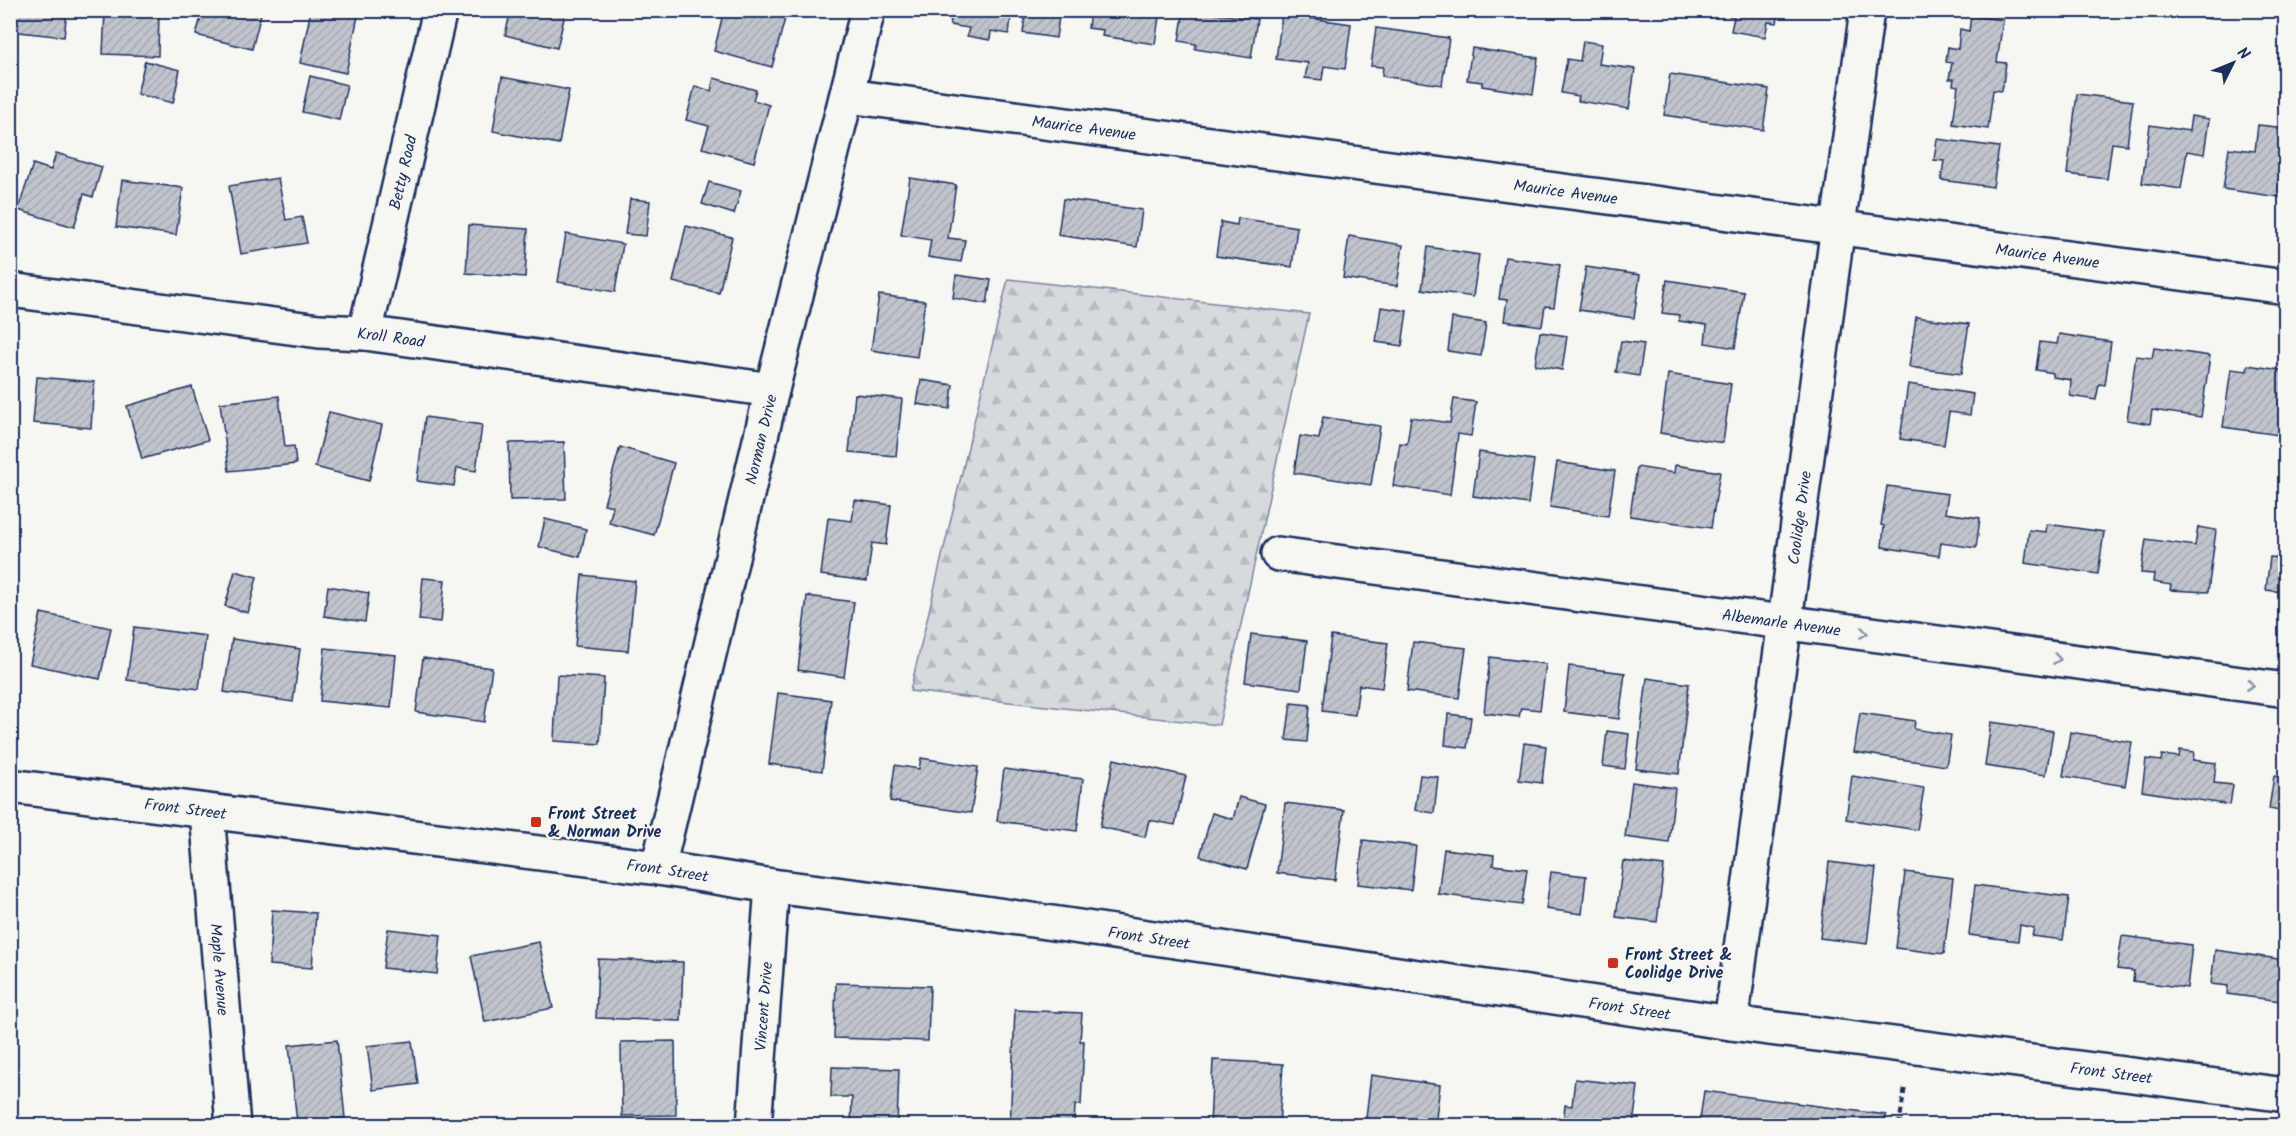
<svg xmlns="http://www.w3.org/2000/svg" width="2296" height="1136" font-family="Kalam,sans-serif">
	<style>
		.forest { fill: url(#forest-firs); stroke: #78849e; stroke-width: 1.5 }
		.building { fill: url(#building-hatch); stroke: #1b2f5e; stroke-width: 1.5 }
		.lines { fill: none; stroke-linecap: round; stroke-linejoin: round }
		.minor-casing { stroke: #1b2f5e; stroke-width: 38 }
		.major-casing { stroke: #1b2f5e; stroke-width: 38 }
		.path { stroke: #1b2f5e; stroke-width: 4; stroke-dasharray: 6 4.5; stroke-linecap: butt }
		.minor { stroke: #f6f6f2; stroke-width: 33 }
		.major { stroke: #f6f6f2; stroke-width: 33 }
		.oneway { stroke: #8892a8 }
		.poi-dot { fill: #c8321e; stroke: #f6f6f2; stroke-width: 2 }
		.labels { text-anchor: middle; stroke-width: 5; stroke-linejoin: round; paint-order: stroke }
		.street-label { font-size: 16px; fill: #1b2f5e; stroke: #f6f6f2 }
		.poi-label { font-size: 16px; font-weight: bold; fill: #1b2f5e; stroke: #f6f6f2; text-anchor: start }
	</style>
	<defs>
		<pattern id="forest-firs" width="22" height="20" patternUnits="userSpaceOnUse" patternTransform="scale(1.5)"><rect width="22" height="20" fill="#d6d9dd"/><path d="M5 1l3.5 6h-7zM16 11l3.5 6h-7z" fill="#b7bbc0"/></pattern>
		<pattern id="building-hatch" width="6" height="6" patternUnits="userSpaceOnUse" patternTransform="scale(1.5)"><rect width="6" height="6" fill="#c0c4cd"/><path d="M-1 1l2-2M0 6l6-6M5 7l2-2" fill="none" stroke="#a4a9b2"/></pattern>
	</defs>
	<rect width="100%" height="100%" fill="#f6f6f2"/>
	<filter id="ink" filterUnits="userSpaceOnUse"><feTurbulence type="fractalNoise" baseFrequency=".0167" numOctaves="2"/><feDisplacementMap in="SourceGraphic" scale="12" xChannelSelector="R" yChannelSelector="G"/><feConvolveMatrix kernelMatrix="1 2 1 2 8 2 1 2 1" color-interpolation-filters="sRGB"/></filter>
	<g filter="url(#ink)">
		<!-- forest -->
		<path class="forest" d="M1008,279L1309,314L1219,725L910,691Z"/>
		<!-- building -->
		<path class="building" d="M10,10H67L64,37L10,31Z
			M105,10H159L158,56L103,54Z
			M203,10H262L252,49L196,35Z
			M311,10H334L358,16L346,73L300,63Z
			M511,10H566L557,48L505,35Z
			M724,10L787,11L772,67L714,51Z
			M952,10H1012L1009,34L991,31L990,40L967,36L969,28L950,25Z
			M1026,10H1060L1056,38L1023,33Z
			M1090,10H1160L1155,44L1102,36L1103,30L1088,28Z
			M1184,10L1257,19L1251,58L1195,49L1196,44L1179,41Z
			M1730,10H1779L1777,23L1768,22L1765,37L1731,31L1734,17L1729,16Z
			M2181,10H2212L2211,19L2180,15Z
			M1282,14L1351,24L1345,69L1324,66L1322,80L1305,78L1308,63L1276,59Z
			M1971,16L2003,20L1997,62L2006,63L2002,91L1993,90L1988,129L1953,124L1958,86L1953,85L1954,79H1949L1952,63L1946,62L1948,47L1958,49L1960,29L1969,31Z
			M1376,28L1449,38L1442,85L1382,76L1383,67L1371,66Z
			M1583,41L1602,44L1599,64L1635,69L1629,109L1578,101L1579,96L1561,93L1567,59L1580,61Z
			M1472,48L1538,58L1533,94L1482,86V82L1467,80Z
			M145,61L180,70L173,103L137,94Z
			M1670,74L1769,89L1763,130L1664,115Z
			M310,76L347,85L339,120L302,112Z
			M502,77L569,90L559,144L493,131Z
			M714,78L756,90L753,100L769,105L754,162L702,148L709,126L686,120L695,86L711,91Z
			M2077,94L2133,101L2127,145L2112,143L2107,179L2067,174Z
			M2191,116L2209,119L2204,154L2187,151L2181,189L2142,183L2150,125L2189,131Z
			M2258,125L2286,128V198L2223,189L2229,148L2255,151Z
			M1937,139L1999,147L1993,187L1941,180L1944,161L1934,160Z
			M56,153L102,167L93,197L84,194L74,227L18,210L33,164L51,170Z
			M278,178L286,220L302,217L307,243L241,254L229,186Z
			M910,178L956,185L948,238L965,240L961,262L928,257L931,240L901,235Z
			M122,180L183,188L176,235L116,227Z
			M709,182L741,191L734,214L702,204Z
			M630,199L650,201L646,236L625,234Z
			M1063,199L1142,210L1137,247L1058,235Z
			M1238,218L1297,227L1292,267L1216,256L1221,222L1237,225Z
			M469,225L528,229L525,277L466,273Z
			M686,226L732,237L719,293L673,282Z
			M566,234L623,244L615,292L558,282Z
			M1349,236L1403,245L1397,286L1343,278Z
			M1428,247L1479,255L1473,297L1422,289Z
			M1505,257L1560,265L1554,307L1545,306L1542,326L1504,321L1507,300L1499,299Z
			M1586,267L1640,275L1634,318L1579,310Z
			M956,275L991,280L987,304L953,298Z
			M1667,280L1744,292L1735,348L1705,343L1707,325L1679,321V315L1662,313Z
			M879,295L925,301L917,357L871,350Z
			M1381,307L1407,311L1402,346L1376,342Z
			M1916,317L1969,324L1961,374L1909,367Z
			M1452,318L1486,323L1481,356L1448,351Z
			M1540,332L1567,336L1562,370L1535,365Z
			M2059,334L2111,342L2105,385L2099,384L2096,400L2070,396L2071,380L2053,377V373L2036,370L2040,342L2057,344Z
			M1621,341L1644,344L1639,376L1616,372Z
			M2154,348L2210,356L2201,417L2152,410L2150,424L2127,420L2136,356L2152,358Z
			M2248,365L2286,371V436L2223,427L2231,369L2247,371Z
			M1668,374L1731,384L1723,443L1660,433Z
			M37,377L94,382L91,428L33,423Z
			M921,380L953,385L950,409L917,404Z
			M1908,384L1973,394L1970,415L1949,412L1944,445L1900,439Z
			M192,387L208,440L142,459L127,406Z
			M855,394L902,399L896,456L849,452Z
			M279,396L285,447L294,446L296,464L229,471L220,403Z
			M1454,399L1476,402L1471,436L1458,434L1450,495L1393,486L1400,443L1407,444L1411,417L1450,423Z
			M329,412L382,425L369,481L315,467Z
			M425,417L482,425L476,471L457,468L454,486L417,481Z
			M1323,417L1380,426L1371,485L1294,473L1300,436L1319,439Z
			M564,442L566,499L510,500L509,443Z
			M620,447L674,463L654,535L609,523L613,506L604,504Z
			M1479,452L1534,460L1528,504L1473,496Z
			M1557,462L1615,471L1608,516L1550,507Z
			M1675,465L1720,472L1711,528L1630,516L1637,467L1674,473Z
			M1887,486L1948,494L1945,513L1980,518L1976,548L1941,543L1939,556L1882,547L1884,526L1881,525Z
			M855,500L891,505L886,545L872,543L867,581L821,575L828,518L852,521Z
			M545,519L586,529L580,557L539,547Z
			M2047,524L2104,532L2098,574L2025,563L2029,530L2046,532Z
			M2198,527L2216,530L2208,592L2170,590L2171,585L2153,582L2154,574L2141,573L2146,539L2195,546Z
			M2270,557L2286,559V600L2282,599L2283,592L2266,590Z
			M235,571L257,577L248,613L225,606Z
			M582,575L635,581L628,651L575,646Z
			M423,578L445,580L441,622L419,620Z
			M328,586L369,593L365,622L324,616Z
			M807,596L854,602L844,677L798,670Z
			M10,606L16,607L10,653Z
			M41,613L111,628L100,679L30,664Z
			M134,627L206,636L199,689L127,680Z
			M1251,634L1307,641L1301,689L1245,682Z
			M1331,636L1388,643L1382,688L1359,685L1355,715L1322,711Z
			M232,639L300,649L293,702L224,692Z
			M1413,642L1466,648L1459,698L1407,691Z
			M325,648L396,655L391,708L320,701Z
			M1490,657L1546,664L1540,710L1521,708L1519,717L1484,713Z
			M423,658L492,668L484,722L416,712Z
			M1569,666L1625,673L1619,719L1564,712Z
			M557,675L604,678L600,744L554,741Z
			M1647,678L1689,684L1679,774L1636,769Z
			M778,693L831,700L822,771L769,764Z
			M1291,703L1310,705L1307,742L1286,740Z
			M1860,713L1915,721L1914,729L1951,735L1946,766L1854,752Z
			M1448,714L1471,717L1467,748L1445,745Z
			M1991,722L2053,731L2046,775L1985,766Z
			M1607,731L1629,734L1625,769L1603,766Z
			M2070,732L2132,742L2125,786L2063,776Z
			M1524,743L1546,746L1542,783L1519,780Z
			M2180,750L2194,752L2193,760L2216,763L2214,783L2233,785L2230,805L2142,791L2146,759L2161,761L2162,755L2179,757Z
			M921,758L978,767L971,813L890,801L895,765L919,769Z
			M1114,759L1186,776L1175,825L1149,820L1145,837L1100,827Z
			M1004,769L1083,779L1077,831L997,821Z
			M1420,775L1438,777L1434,813L1415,810Z
			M1852,776L1924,788L1917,830L1846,819Z
			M2274,776L2286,778V812L2269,809Z
			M1632,782L1675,788L1669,843L1625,837Z
			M1239,797L1265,804L1247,869L1200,856L1212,813L1233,819Z
			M1285,803L1344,810L1335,880L1277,873Z
			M1363,840L1416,846L1411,890L1358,884Z
			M1444,849L1494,855L1493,865L1527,869L1522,905L1438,894Z
			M1623,861L1664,866L1657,922L1616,917Z
			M1829,862L1876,868L1867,944L1820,938Z
			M1551,872L1586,876L1582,914L1546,909Z
			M1905,872L1953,878L1944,954L1896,948Z
			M1975,885L2069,897L2063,940L2032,936L2034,928L2020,925L2018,941L1969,935Z
			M272,910L316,913L312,968L269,965Z
			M388,929L441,935L437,974L383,968Z
			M2122,936L2192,945L2187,988L2133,981L2134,971L2117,969Z
			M539,942L553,1008L485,1022L471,956Z
			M2215,950L2285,960L2280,1001L2227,994L2228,986L2211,984Z
			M598,959L683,962L681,1021L596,1018Z
			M836,983L930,986L928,1041L834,1038Z
			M1015,1010L1082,1013L1080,1041H1084L1081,1105H1075L1074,1126H1010Z
			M337,1040L345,1118L297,1123L289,1045Z
			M412,1041L418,1084L373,1090L367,1046Z
			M675,1041L676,1115L622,1116L621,1042Z
			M1213,1060L1283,1064L1279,1126H1210Z
			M832,1067L899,1069L897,1126H851L852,1097H831Z
			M1371,1075L1440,1085L1435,1126H1365Z
			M1575,1079L1638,1086L1633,1126H1563L1565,1105L1572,1106Z
			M1704,1091L1886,1115L1885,1126H1699Z"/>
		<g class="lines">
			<defs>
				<g id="minor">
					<path id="s1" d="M848,96L2286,287"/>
					<path id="s2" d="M10,290L319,331L365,333L772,390"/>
					<path id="s3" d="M365,333L440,10"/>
					<path id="s4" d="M1278,554L2286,690"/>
					<path id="s5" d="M207,812L233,1126"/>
					<path id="s6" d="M658,868L772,390L868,10"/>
					<path id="s7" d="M1731,1023L1867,10"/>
					<path id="s8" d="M754,1126L772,886"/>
				</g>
				<g id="major">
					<path id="s9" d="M10,786L658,868L772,886L964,910L1731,1023L2286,1095"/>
				</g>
			</defs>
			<!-- minor casing -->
			<use href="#minor" class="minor-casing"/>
			<!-- major casing -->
			<use href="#major" class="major-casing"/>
			<!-- path -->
			<path class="path" d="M1899,1126L1905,1086"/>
			<!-- minor -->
			<use href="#minor" class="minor"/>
			<!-- major -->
			<use href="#major" class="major"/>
		</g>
		<!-- one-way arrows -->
		<defs><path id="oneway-chevron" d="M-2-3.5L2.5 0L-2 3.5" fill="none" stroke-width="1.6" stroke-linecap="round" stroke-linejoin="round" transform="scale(1.5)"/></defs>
		<g class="oneway">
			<use href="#oneway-chevron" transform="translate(1864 633) rotate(8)"/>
			<use href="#oneway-chevron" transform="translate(2057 659) rotate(8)"/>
			<use href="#oneway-chevron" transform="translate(2250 685) rotate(8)"/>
		</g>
	</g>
	<!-- markers -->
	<g class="poi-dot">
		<rect x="530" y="816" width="12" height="12" rx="3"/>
		<rect x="1607" y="957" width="12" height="12" rx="3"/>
	</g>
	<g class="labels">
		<!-- street labels -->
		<g class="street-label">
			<text dy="6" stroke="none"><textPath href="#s1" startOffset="238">Maurice Avenue</textPath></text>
			<text dy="6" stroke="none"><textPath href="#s3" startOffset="165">Betty Road</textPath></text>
			<text dy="6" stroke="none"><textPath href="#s1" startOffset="724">Maurice Avenue</textPath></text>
			<text dy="6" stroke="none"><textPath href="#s1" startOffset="1210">Maurice Avenue</textPath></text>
			<text dy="6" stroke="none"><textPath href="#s2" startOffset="384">Kroll Road</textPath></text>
			<text dy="6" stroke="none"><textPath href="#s6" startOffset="441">Norman Drive</textPath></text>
			<text dy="6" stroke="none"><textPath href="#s7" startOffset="510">Coolidge Drive</textPath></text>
			<text dy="6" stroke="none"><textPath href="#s4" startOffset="508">Albemarle Avenue</textPath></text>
			<text dy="6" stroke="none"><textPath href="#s9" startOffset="177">Front Street</textPath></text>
			<text dy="6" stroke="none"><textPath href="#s9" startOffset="663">Front Street</textPath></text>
			<text dy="6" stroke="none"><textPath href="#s9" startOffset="1149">Front Street</textPath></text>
			<text dy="6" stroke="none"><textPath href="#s5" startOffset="158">Maple Avenue</textPath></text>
			<text dy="6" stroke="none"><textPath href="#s8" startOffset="120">Vincent Drive</textPath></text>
			<text dy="6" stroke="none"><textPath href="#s9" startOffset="1635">Front Street</textPath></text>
			<text dy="6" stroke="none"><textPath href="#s9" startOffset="2121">Front Street</textPath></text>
		</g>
		<!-- poi labels -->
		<g class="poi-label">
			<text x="548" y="819">Front Street<tspan x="548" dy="18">&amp; Norman Drive</tspan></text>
			<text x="1625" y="960">Front Street &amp;<tspan x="1625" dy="18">Coolidge Drive</tspan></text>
		</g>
	</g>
	<!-- margin -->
	<rect width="2296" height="1136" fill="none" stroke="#f6f6f2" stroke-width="36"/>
	<rect x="18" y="18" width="2260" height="1100" fill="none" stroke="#1b2f5e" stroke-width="2" filter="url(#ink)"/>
	<!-- north arrow -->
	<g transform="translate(2233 63) rotate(47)" stroke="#f6f6f2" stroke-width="4.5" paint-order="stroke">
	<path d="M0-4.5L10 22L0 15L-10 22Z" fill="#1b2f5e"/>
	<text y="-9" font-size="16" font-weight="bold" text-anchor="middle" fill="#1b2f5e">N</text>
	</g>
</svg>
